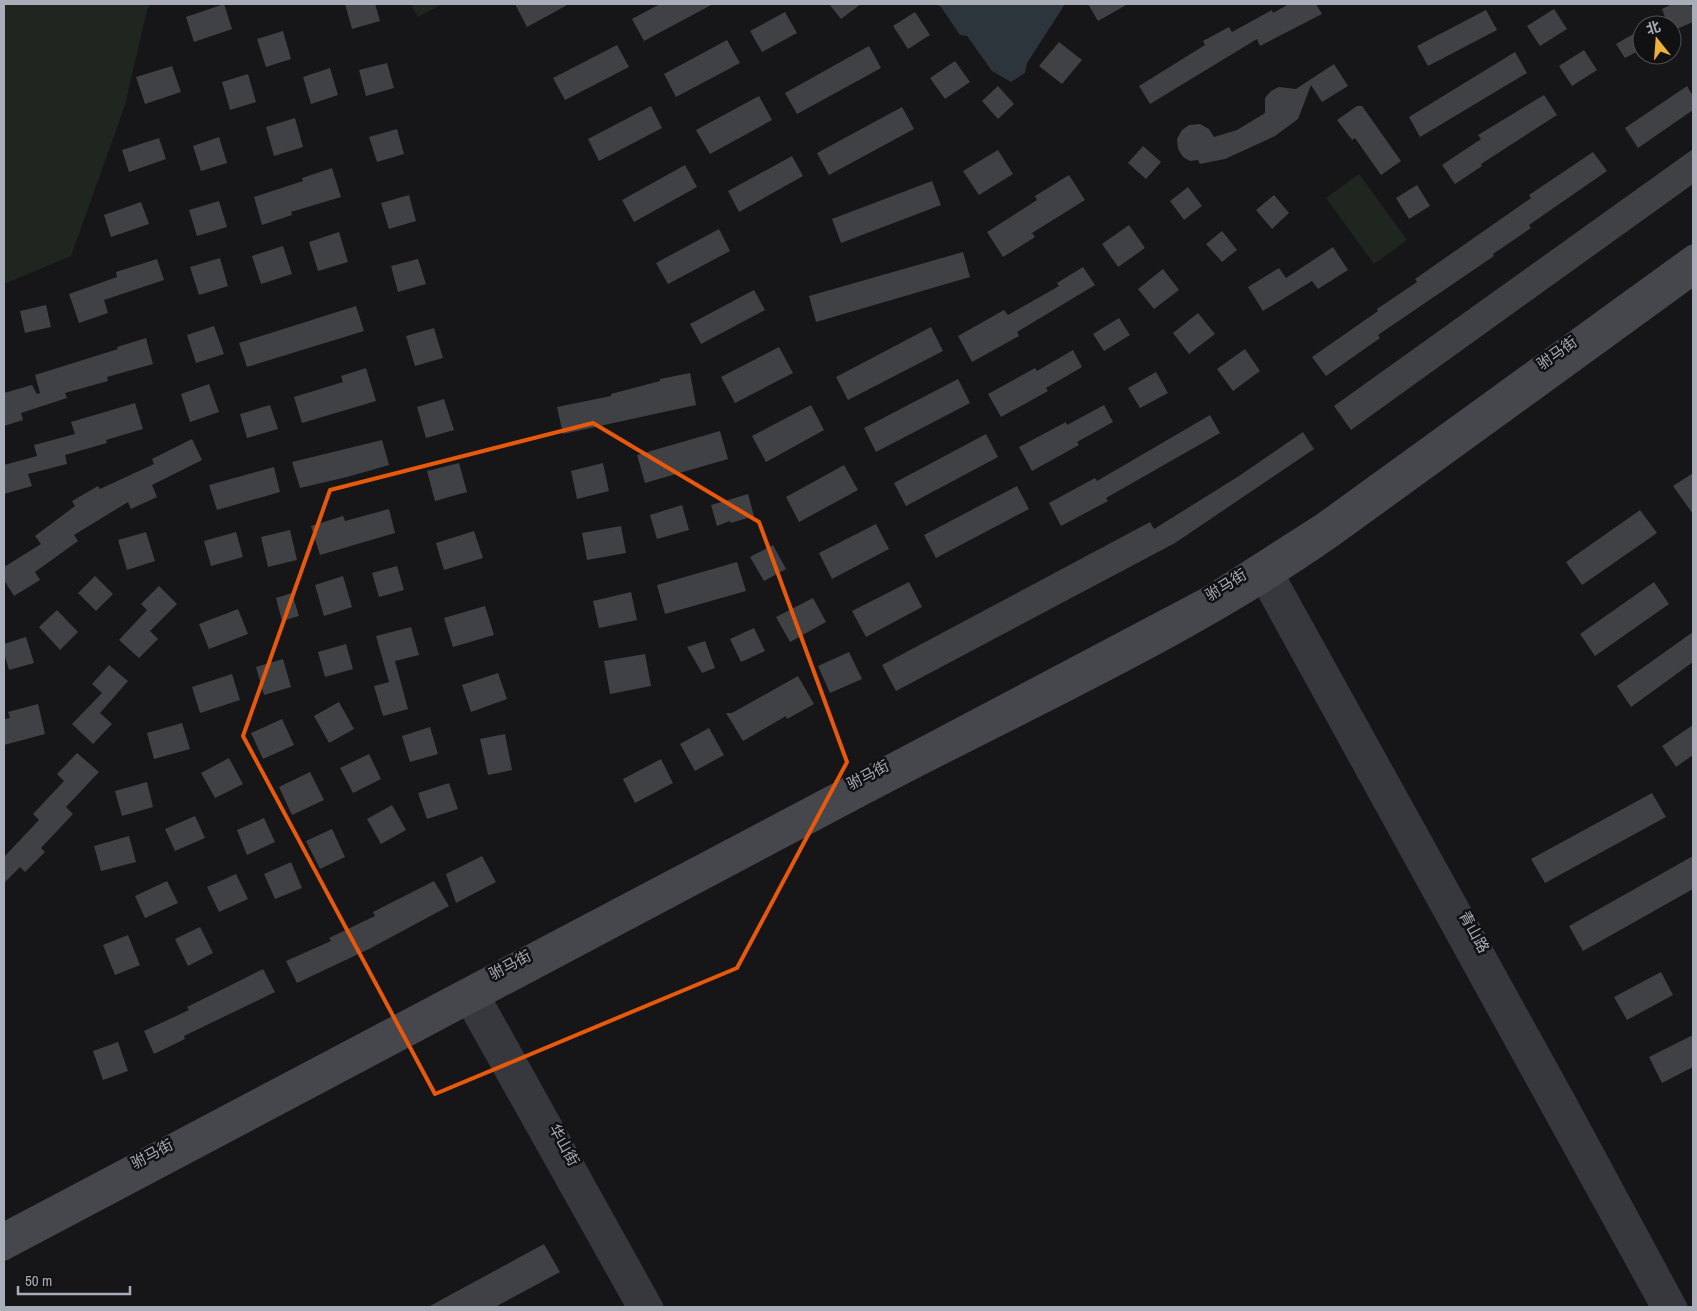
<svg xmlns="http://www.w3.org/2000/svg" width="1697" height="1311" font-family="'Archivo Narrow','Noto Sans SC',sans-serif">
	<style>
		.green { fill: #1e261f }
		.water { fill: #2c353c }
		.building { fill: #404145 }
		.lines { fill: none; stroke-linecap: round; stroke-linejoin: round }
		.tertiary { stroke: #37383d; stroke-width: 19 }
		.secondary { stroke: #45474d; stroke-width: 21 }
		.marked { fill: none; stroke: #e8590c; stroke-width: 4; stroke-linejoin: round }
		.labels { text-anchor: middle; stroke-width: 5; stroke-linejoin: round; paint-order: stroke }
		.street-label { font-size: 15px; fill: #a8adb8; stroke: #111113 }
	</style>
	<rect width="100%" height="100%" fill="#161618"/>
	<!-- green -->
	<path class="green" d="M4,4H151L147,10L125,105L71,256L4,284Z
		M411,4H442L418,17Z
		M1359,174L1407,240L1374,264L1326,198Z"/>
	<!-- water -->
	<path class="water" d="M935,4H1065L1027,63L1025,73L1011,82L992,71L967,36L960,35L941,7Z"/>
	<!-- building -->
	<path class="building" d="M224,4L232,29L194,42L186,17Z
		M345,4H375L380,21L352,29Z
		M515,4H569L527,27Z
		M660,4H713L644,41L632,19Z
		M829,4H861L841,19Z
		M1088,4H1128L1098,21Z
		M1289,4H1316L1322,14L1260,46L1257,39L1150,104L1139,86L1205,45L1203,41L1229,27L1232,32L1272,10L1273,13Z
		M1672,4H1690L1693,9V22L1672,31V25H1668L1662,9Z
		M1554,9L1567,29L1540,46L1527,26Z
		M1486,10L1497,30L1428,66L1417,46Z
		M785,12L797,33L762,52L750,31Z
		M915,12L930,35L908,49L893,26Z
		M1642,29V49L1625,58L1616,44Z
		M283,31L291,59L266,67L257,39Z
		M727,40L740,63L676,97L664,74Z
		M1059,42L1082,60L1062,84L1039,66Z
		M617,45L629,67L565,100L553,78Z
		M869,46L881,68L797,114L785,93Z
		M1584,50L1597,70L1572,86L1559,66Z
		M1515,52L1527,73L1420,137L1409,117Z
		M955,61L970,82L945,99L930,78Z
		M387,63L394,88L366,96L359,70Z
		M1334,64L1348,86L1322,102L1311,85L1298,119L1275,136L1225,159L1200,164L1198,160L1190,161L1183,157L1178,149L1177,139L1182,130L1189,125L1200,124L1209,129L1214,137L1237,130L1265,113V98L1271,91L1279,87L1296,89Z
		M172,66L181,92L145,104L136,77Z
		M330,68L338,95L311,104L303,77Z
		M248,74L256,102L230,110L222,82Z
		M998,86L1014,104L998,119L982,101Z
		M1687,86L1693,96V110L1638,148L1625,128Z
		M1544,95L1557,115L1481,164L1482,166L1455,184L1442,165L1481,139L1478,135Z
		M759,96L772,120L710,154L696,130Z
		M651,106L662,128L599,161L588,139Z
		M1357,106H1362L1401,161L1381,175L1355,138L1352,140L1337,120Z
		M902,107L914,129L829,175L817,153Z
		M295,118L303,147L274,156L266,127Z
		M397,129L404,154L377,162L369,137Z
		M219,137L227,163L201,171L193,146Z
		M159,138L166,159L129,172L122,150Z
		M1143,146L1161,162L1146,179L1128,163Z
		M1693,149V184L1351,430L1334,406Z
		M998,150L1013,174L979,195L963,171Z
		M1593,152L1607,171L1529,225L1531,228L1493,254L1494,256L1378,335L1380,338L1326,376L1312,357L1378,311L1377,309L1417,282L1415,279L1531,198L1529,195Z
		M792,156L803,176L739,212L728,191Z
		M685,165L697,187L634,222L622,200Z
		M332,168L341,197L291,212L292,215L262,225L254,197L303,181L302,178Z
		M1069,175L1085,200L1032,233L1035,237L1003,257L987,232L1037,200L1035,196Z
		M932,181L941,205L841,243L832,219Z
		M1417,185L1430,206L1409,219L1396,198Z
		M1188,187L1202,206L1184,220L1170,201Z
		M409,195L416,221L389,229L381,203Z
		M1274,195L1289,213L1272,229L1256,210Z
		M219,201L227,227L197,236L189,210Z
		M141,202L149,224L111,237L104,215Z
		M1129,225L1145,248L1118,267L1102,244Z
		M719,229L730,251L668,284L656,263Z
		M1222,231L1237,250L1222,262L1206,244Z
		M339,232L348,262L318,271L309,242Z
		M283,246L292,274L261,284L252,256Z
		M1333,247L1348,270L1318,289L1312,281L1263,311L1248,287L1279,268L1286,278Z
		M963,252L970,277L816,322L809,296Z
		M220,258L228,286L199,295L190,267Z
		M157,259L164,280L104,300L108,313L79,323L69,294L117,277L116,272Z
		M418,259L426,284L398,292L391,266Z
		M1083,267L1095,285L1017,332L1019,336L972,362L958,336L1004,310L1008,315L1059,286L1057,283Z
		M1163,269L1179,290L1154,309L1138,289Z
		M754,290L765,310L701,344L690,324Z
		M46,305L51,327L25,333L20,311Z
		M356,306L364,331L247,367L239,343Z
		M1198,313L1215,334L1189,354L1173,333Z
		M1119,318L1130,335L1104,351L1093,334Z
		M214,326L224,354L196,363L187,335Z
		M931,327L943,351L848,400L836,377Z
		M434,328L443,358L415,366L406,336Z
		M146,338L153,364L107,377L108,381L65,393L67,398L21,413L23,420L4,426V393L32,385L37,394L40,393L35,375L118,349L117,347Z
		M779,347L793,373L735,403L721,377Z
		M1245,349L1260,371L1233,391L1217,369Z
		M1073,350L1082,367L1046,388L1048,391L1001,417L988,394L1035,368L1037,371Z
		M366,368L376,401L302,423L294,397L343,382L341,376Z
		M1156,372L1168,393L1140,408L1128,388Z
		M690,373L696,405L563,434L557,407L611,396V394L660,381V379Z
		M958,379L970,403L876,452L864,428Z
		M209,384L219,412L190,422L181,394Z
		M444,399L454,430L426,438L417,407Z
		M135,403L143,429L106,440L107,443L65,455L67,464L28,474L32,486L4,494V465L37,456L34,445L75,434L71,422Z
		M270,405L278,429L247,438L240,414Z
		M811,405L824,430L766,462L752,436Z
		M1104,405L1113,422L1077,442L1079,445L1032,471L1019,447L1066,422L1067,425Z
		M1210,415L1220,433L1106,498L1108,501L1061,526L1049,503L1095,478L1097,481Z
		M720,431L728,459L645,483L637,455Z
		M1303,432L1314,449L1175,543L896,691L882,665L1150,522L1154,529L1239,476Z
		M986,434L998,457L906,506L894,483Z
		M192,439L202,460L152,485L157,497L131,509L128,502L74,535L78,541L35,572L40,580L14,596L4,580V567L41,544L35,536L75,506L72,501L98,486L100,489L154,464L152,459Z
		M382,440L389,465L347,477L300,488L292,462Z
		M459,463L467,492L435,501L427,471Z
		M603,463L609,491L577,499L571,471Z
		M844,465L858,490L799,522L786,497Z
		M274,467L280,492L217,510L209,485Z
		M1693,473V514L1673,486Z
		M1017,486L1029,509L936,558L924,535Z
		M748,494L754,516L731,523L730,521L717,526L711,505Z
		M682,505L689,530L657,539L650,515Z
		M389,509L395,533L320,555L311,526L343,516L345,521Z
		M1640,510L1657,533L1582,585L1566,562Z
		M876,524L889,549L832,579L819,553Z
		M621,526L626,553L587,560L582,533Z
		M290,530L297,560L268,567L261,537Z
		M474,531L483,558L444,570L436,543Z
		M146,532L155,561L127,570L118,540Z
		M236,532L243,557L211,566L204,541Z
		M773,545L786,569L764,581L750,557Z
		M737,562L746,591L665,614L657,585Z
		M397,566L404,590L379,597L372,573Z
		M95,576L113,594L96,611L78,593Z
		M343,576L352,607L324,616L315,585Z
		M909,582L922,607L866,637L852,611Z
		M1654,582L1669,604L1595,656L1580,634Z
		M159,586L177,604L150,631L158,639L139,658L119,640L147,610L141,604Z
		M631,592L637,620L599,628L593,601Z
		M292,593L299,616L282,621L276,598Z
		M813,598L826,622L790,642L776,617Z
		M485,606L494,635L453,647L444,618Z
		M238,609L248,634L209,649L199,624Z
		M57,610L78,632L60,650L39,627Z
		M411,627L419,655L395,661L408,709L383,716L374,686L389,682L376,636Z
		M754,628L765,651L741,662L730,639Z
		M1693,632V662L1631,707L1617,686Z
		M26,637L34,663L9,670L4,653V644Z
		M705,641L715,668L702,673L687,647Z
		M346,644L353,669L325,677L318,652Z
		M849,652L862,679L830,693L818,666Z
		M645,654L651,686L610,694L604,661Z
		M283,659L291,687L264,695L256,667Z
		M109,665L128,681L100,713L112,724L93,744L72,724L102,693L92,684Z
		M498,673L507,699L471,712L462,685Z
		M232,674L240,700L200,713L192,687Z
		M798,676L814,704L787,719L786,716L743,741L726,713H732Z
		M339,702L354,729L329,743L314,716Z
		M38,704L45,734L4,745V719L10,718L8,712Z
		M282,719L294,745L263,759L251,733Z
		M182,723L190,749L154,759L147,733Z
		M1693,725V755L1676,767L1662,746Z
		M430,727L438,754L410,762L402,736Z
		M709,728L724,755L695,771L680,744Z
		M505,734L512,770L488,775L480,739Z
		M77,753L99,772L66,807L73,814L41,848L45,852L25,872L20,867L4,883V857L39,820L33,814L64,781L57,774Z
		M369,754L381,779L353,793L340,768Z
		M229,758L243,784L215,798L201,773Z
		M661,759L673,783L635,803L623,779Z
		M310,772L324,800L292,815L279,787Z
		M147,782L153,807L122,816L115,791Z
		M449,783L458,809L427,819L418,793Z
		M1652,793L1666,817L1545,883L1531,859Z
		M392,805L406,830L381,844L367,819Z
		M195,816L205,838L175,851L165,829Z
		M264,818L275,842L247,855L237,830Z
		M332,829L345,857L320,869L306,841Z
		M129,836L136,862L101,871L94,846Z
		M482,856L496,882L456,903L446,874Z
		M1693,856V889L1583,951L1569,926Z
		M291,862L302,888L275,899L264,874Z
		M236,874L248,899L219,912L207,887Z
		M167,881L178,903L145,918L135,896Z
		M434,881L449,906L369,949L297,983L286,961L331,941L329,938L375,916L373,912Z
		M200,927L213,953L188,966L175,939Z
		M128,935L140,965L115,975L103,945Z
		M263,969L275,992L184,1036L185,1039L154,1054L144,1031L189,1010L187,1007Z
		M1661,972L1673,995L1627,1020L1614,997Z
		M1693,1035V1067L1662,1083L1649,1057Z
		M118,1042L128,1071L103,1080L93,1051Z
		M544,1244L560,1272L495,1307H428Z"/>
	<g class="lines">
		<!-- tertiary -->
		<path class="tertiary" d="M1268,561L1568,1103L1678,1307
			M1255,571L1660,1307
			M475,985L654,1307
			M460,993L636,1307"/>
		<!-- secondary -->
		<path class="secondary" d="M4,1233L1206,598L1323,523L1693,255
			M4,1250C289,1098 575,947 861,796C1019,712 1185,640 1332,537L1693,275"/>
	</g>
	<!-- marked area -->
	<path class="marked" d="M593,423L759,522L847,762L737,968L435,1094L243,736L330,490Z"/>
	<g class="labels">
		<!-- street labels -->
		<g class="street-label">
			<text transform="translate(1557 353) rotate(-36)" y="5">驸马街</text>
			<text transform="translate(1226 585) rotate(-32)" y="5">驸马街</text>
			<text transform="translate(868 775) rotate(-28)" y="5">驸马街</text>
			<text transform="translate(1474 932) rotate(61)" y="5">青山路</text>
			<text transform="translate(510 965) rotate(-28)" y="5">驸马街</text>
			<text transform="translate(564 1145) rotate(61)" y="5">华山街</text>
			<text transform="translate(152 1154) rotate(-28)" y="5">驸马街</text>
		</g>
	</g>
	<!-- border -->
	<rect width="1697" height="1311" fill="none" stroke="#a8adb8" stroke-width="10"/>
	<!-- north arrow -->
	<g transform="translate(1657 40) rotate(343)"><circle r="24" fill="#111113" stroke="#4d4f55"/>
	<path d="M0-4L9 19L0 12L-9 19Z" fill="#f2b134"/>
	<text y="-8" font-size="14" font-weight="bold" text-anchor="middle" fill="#a8adb8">北</text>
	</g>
	<!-- scale -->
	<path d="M18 1286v8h112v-8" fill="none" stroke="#a8adb8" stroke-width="2.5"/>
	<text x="25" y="1286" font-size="15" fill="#a8adb8" stroke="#111113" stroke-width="4" paint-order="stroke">50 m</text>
</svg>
